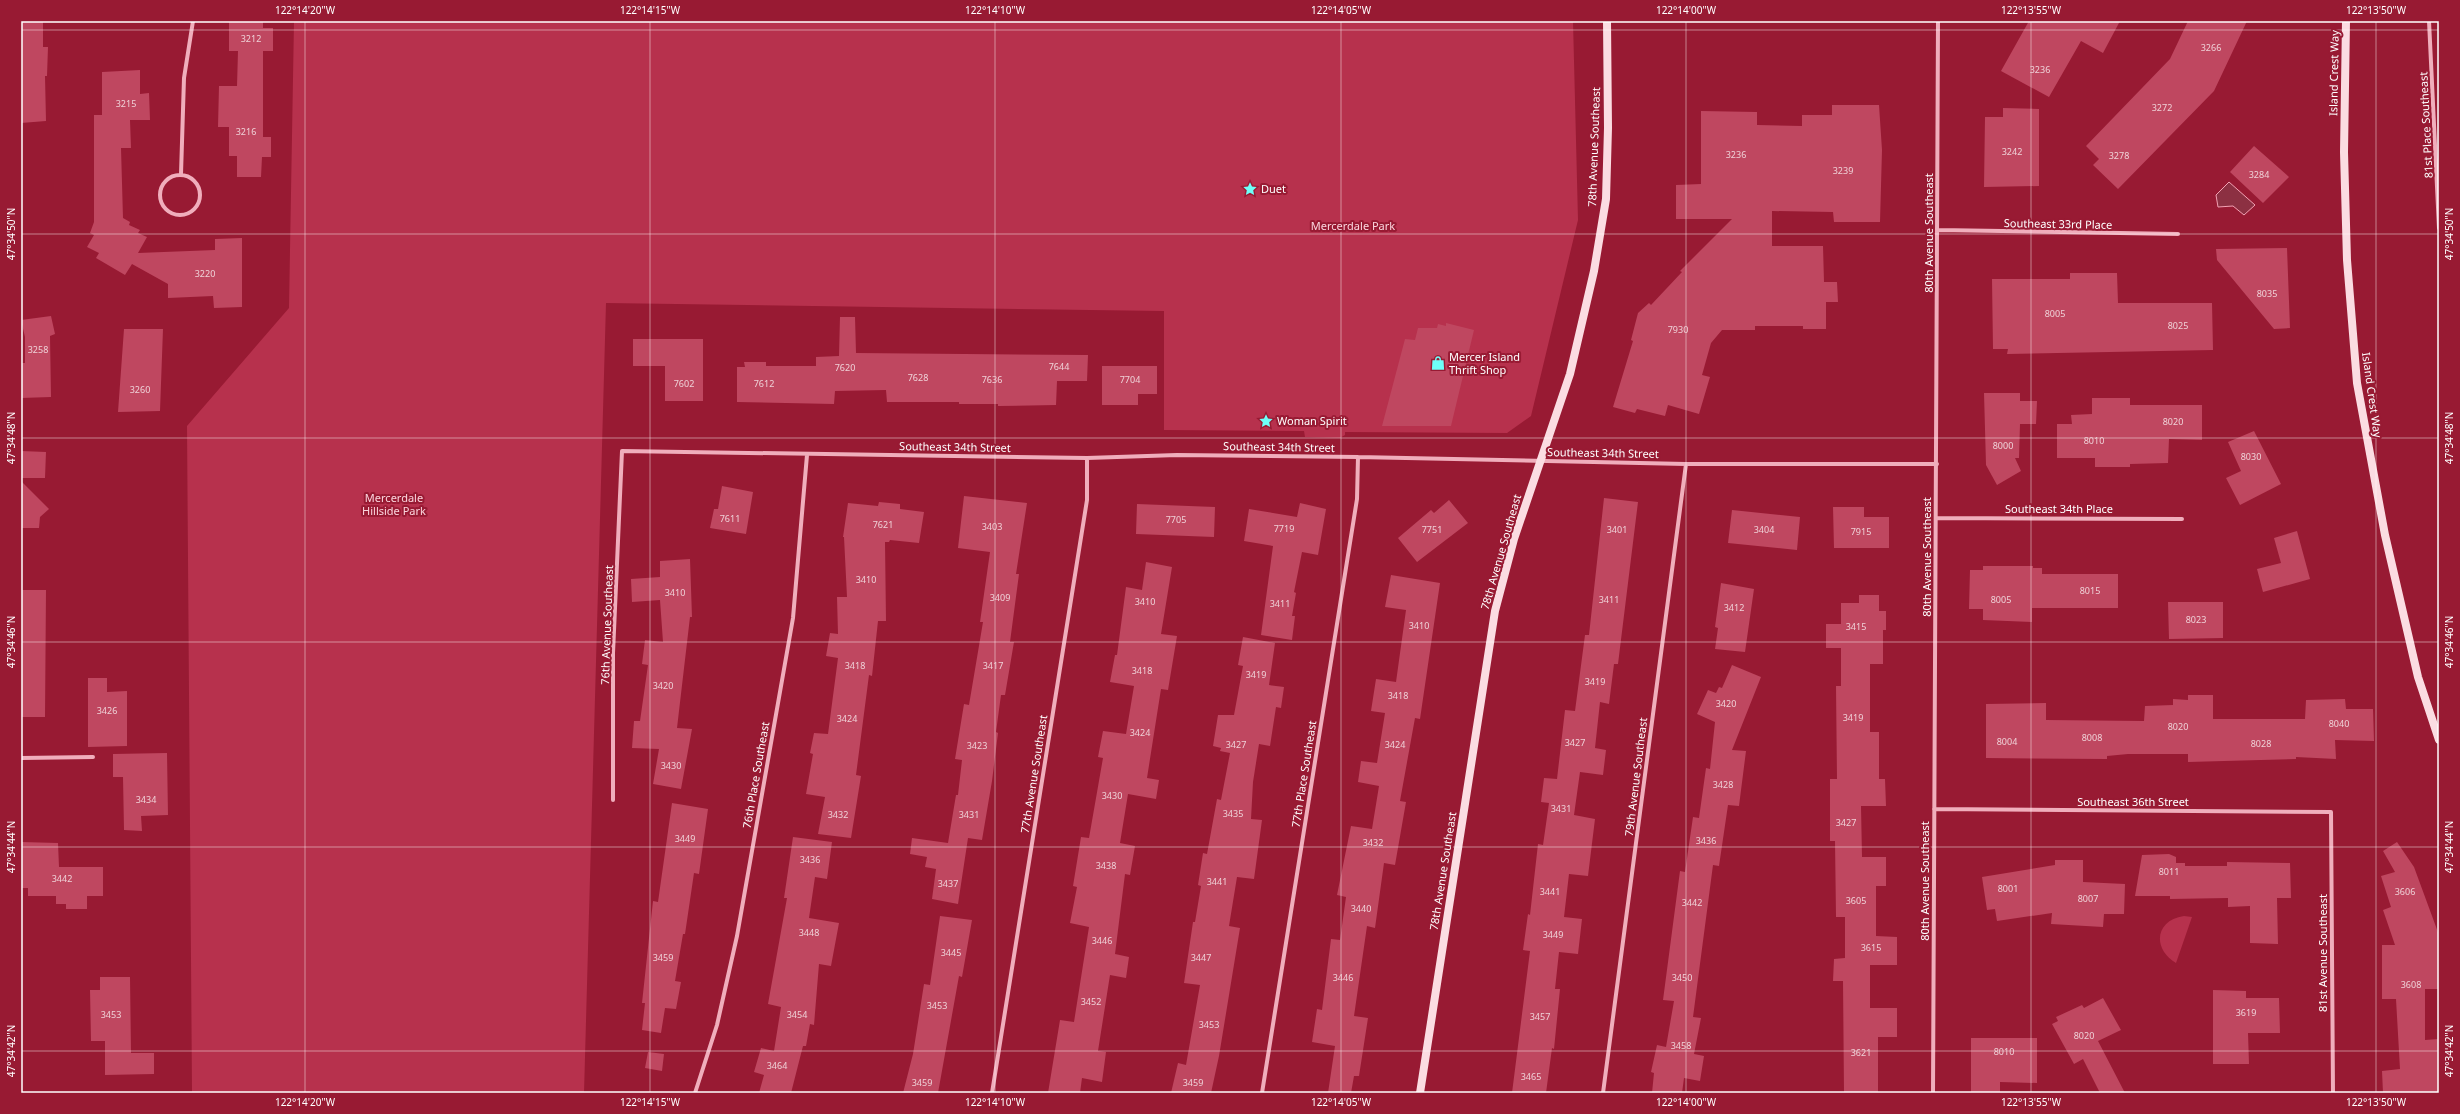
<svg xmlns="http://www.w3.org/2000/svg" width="2460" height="1114" font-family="'Noto Sans',sans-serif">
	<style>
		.green { fill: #b7314d }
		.water { fill: #8c3042; stroke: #f2a1b3 }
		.building { fill: #bf4760 }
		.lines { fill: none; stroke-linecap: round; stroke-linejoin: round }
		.street { stroke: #f0aebc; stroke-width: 4 }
		.secondary { stroke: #fbdce2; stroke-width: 8 }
		.ticks { fill: none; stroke: #fff; stroke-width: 1; stroke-opacity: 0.45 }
		.labels { text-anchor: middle; stroke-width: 4; stroke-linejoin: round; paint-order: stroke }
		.number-label { font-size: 9px; fill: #efd1d7 }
		.street-label { font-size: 11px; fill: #fff; stroke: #981a33 }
		.poi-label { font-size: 11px; fill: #fff; stroke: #981a33; text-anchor: start }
		.park-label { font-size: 11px; fill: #fbd5dd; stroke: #981a33 }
		.neatline { fill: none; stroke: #fff; stroke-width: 1.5 }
		.ticks-label { font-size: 10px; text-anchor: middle; fill: #fff }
	</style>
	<rect width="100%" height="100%" fill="#981a33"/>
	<!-- green -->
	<path class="green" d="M294,21H1573L1578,220L1531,416L1507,433L1345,432V435L1340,438L1308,437H1305L1304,431L1164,430V311L606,303L584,1093H192L187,426L289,308Z
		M2184,916L2192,917L2176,963C2152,949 2155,920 2184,916Z"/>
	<!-- water -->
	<path class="water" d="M2229,182L2255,205L2244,215L2233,206L2218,207L2216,195Z"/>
	<!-- building -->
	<path class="building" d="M21,21H43V47H48L47,76H45L46,121L21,123Z
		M229,21H263V28H273V51H263V137H271V157H262L261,177H237V156H229V127H218L219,86H237L238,51H229Z
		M2029,21H2120L2103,53L2081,41L2049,97L2001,71Z
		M2188,21H2247L2214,91L2118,189L2093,165L2099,159L2086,146L2170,59Z
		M140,70V94L149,93L150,120H130L131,148H121L123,218L130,222L129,225L140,230L138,233L147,237L138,253L215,250V239L242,238V307L214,308L213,296L168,298V284L132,264L125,275L96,258L99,253L87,247L94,235L90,233L94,222V115H102V72Z
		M1832,105H1879L1882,150L1880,222H1834L1833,212L1772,211V246H1823L1824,282H1837L1838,302H1826V329H1803V326H1755V330H1722L1711,343L1702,375L1710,377L1699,414L1668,405L1665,416L1637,409L1635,413L1613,407L1633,341L1631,340L1638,313L1649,303L1651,305L1682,272L1680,271L1732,219H1676V185L1701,184V111L1757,112V125L1802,126V115H1832Z
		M2003,108L2039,109V186L1984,187L1985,117H2003Z
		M2254,146L2289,177L2263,203L2230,172Z
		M2287,248L2290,328L2274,329L2217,260L2216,249Z
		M2070,273H2117L2118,303H2212L2213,350L2007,354L2008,349H1993L1992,279H2070Z
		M51,316L55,334L50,336L51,397L21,398V363H25V337L21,320Z
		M840,317H855L856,353L1088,355L1087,381H1057L1056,405L998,406V404H959V402H887L886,390L835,391L834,404L737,402V367H745L744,362H766V366H816V357L839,356Z
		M1446,323L1474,330L1451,426H1382L1405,339L1415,340L1418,328H1437L1438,324L1446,326Z
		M124,329H163L160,411L118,412Z
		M633,339H703V401H665V366H633Z
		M1102,366H1157V394H1138V405H1102Z
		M1984,393H2020V401H2037L2036,424H2020L2019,458H2015L2021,471L1997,485L1986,465Z
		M2092,398H2130V405H2202V440L2169,439L2168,463L2130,464V467H2095V458H2057V424H2072L2071,415L2092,414Z
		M2254,431L2281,484L2240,505L2226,478L2241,471L2228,442Z
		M21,451L46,452L45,478H21Z
		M21,481L49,509L40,517L39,528H21Z
		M722,486L753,492L746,534L710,528L714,509H718Z
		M964,496L1027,503L1016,574H1019L1010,642H1014L1005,695H1001L996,732L998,733L992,781L982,840L968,838L958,904L932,899L936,869L925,867L927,857L910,854L912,838L948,843L956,795H958L962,760L955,759L964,704L969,705L983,622H980L990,552L958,548Z
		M1604,498L1638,502L1618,664H1614L1609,704L1600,702L1595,748L1606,750L1603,775L1580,772L1574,815L1595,819L1588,876L1569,874L1564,917L1582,919L1578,954L1559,952L1555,989H1560L1554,1049L1552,1048L1546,1093H1512L1530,951L1523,950L1528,914L1530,915L1538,844L1543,845L1549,803L1541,802L1544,778L1557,779L1565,710L1575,711L1585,635H1589Z
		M1449,500L1468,523L1417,562L1398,538L1431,510L1434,513Z
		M879,502L900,504V509L924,512L919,543L890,540L889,542H885L886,621H878L872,676L869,675L856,775L861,776L851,838L818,834L825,797L806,794L813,754L810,753L814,733L828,734L838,658L826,656L830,633L838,634L837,597H847L844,537H843L848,503L878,506Z
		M1300,503L1326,509L1318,555L1302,552L1294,592L1296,593L1292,616H1295L1292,640L1261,635L1273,546L1244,541L1249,509L1297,517Z
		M1137,504L1215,507L1214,537L1136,534Z
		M1833,507H1864V517H1889V548H1834Z
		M1732,510L1800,517L1797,550L1728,543Z
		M2297,531L2310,579L2263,592L2257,569L2281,563L2274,538Z
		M690,559L692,617H690L677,728L692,729L681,789L653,784L659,749L632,748L634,721H640L648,665L642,664L645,640L663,642L660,600L632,602L631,579L660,577V561Z
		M1146,562L1172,567L1161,634L1177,636L1168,690L1161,689L1147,778L1159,780L1156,799L1128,794L1120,843L1135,846L1130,875L1125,874L1115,954L1129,957L1126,978L1110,975L1098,1051L1106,1052L1102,1082L1082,1078L1080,1093H1048L1060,1020L1074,1022L1089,927L1070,923L1077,887L1073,886L1081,837L1089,838L1103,758L1098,757L1103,731L1126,734L1134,686L1110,682L1115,655H1117L1126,587L1142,590Z
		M1983,566H2033V568H2042V574H2118V608H2032V622L1983,620V609H1969L1970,570H1983Z
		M1391,575L1440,583L1420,719L1415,718L1400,801L1406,802L1395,865L1384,863L1375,928L1367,926L1354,1016L1368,1018L1359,1076H1354L1351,1093H1328L1335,1046L1312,1042L1317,1009L1322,1010L1331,939L1340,940L1346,897L1337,895L1351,826L1372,829L1379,786L1358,782L1361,761L1377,763L1385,713L1371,711L1376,679L1396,682L1406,610L1385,607Z
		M1721,583L1754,589L1745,652L1715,649L1718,628L1715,627Z
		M21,590H46L45,717H21Z
		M1859,595H1879V611H1886V630H1883V664H1870V732H1879V779H1885L1886,806H1861L1862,857H1886V886H1876V936L1897,937V965H1870V1008H1897V1037H1878V1093H1844L1843,981H1833L1834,959L1845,958V917H1836L1835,841H1830V779H1837L1836,686H1841V648H1826V624H1841V603H1859Z
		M2168,602H2223V638L2169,639Z
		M1243,637L1275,643L1269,685L1284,687L1281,708L1276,707L1270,746L1259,744L1253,782L1251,819L1262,820L1254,879L1237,877L1229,926L1240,928L1219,1056L1211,1093H1171L1178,1063L1186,1065L1200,985L1184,983L1193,922H1195L1201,886L1198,885L1203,853L1207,854L1217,799L1221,800L1230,753L1220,751L1221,748L1213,746L1218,715H1234L1243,666L1238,665Z
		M1732,665L1761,677L1732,750L1746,751L1739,806L1728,805L1719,866L1713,865L1693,1017L1701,1018L1694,1054L1704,1056L1700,1081L1684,1078L1682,1093H1652L1654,1073L1651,1072L1657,1045L1666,1047L1674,1001L1663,1000L1680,871L1685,872L1693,817L1699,818L1706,768L1710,769L1715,722L1697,714L1708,690L1716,693L1719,687L1722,688Z
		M88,678H107V692L127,691V746L88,747Z
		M2188,695H2213V719H2305L2306,700L2345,699L2346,709H2373L2374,741L2335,740L2336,759L2296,757V759L2188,762V754H2128L2107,756V759L1986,758V704L2046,703V720L2144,721L2145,706L2173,705V699L2188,700Z
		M167,753L168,815L141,816L142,831L124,830L123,777H113V754Z
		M672,803L708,809L699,874L694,873L685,934H683L675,981L681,982L676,1009L665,1008L661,1033L642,1030L645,1003H642L653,901L658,902Z
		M793,837L832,842L827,879L815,877L809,918L839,923L831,966L819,964L814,1025L810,1024L806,1046H803L791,1093H759L764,1075L754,1072L761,1048L774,1051L781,1007L768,1004L787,898H784Z
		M21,842L58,843L59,867H103V896H87V909H66V904H56V896H28V888H21Z
		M2397,842L2414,867L2439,935V989H2425V1040L2439,1039V1093H2383L2382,1071L2400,1069L2396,999H2382V945H2395L2383,910L2391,907L2381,876L2395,872L2383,851Z
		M2169,854L2176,857V863H2185V866H2227V862L2290,863L2291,898H2277L2278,944L2250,943V906L2228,907V898L2170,899V896H2135L2142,855Z
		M2055,860H2083V882L2125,884L2124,914H2104L2103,927L2051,924L2052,913L1997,921L1995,909L1987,910L1982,877L2055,865Z
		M940,916L972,920L962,977L959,976L938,1093H903L913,1054L924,984L930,985Z
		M100,977H130L131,1053H154V1074L105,1075V1041H91L90,990H100Z
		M2213,990L2246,991V998H2279L2280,1033H2248L2249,1064H2213Z
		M2103,998L2121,1030L2098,1041L2125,1093H2100L2083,1059L2074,1064L2052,1024L2058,1021L2056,1017L2082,1005L2084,1008Z
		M1971,1038H2037V1083L2000,1082V1093H1971Z
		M648,1052L664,1054L662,1071L645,1068Z"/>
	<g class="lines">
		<!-- street -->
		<path class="street" d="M2429,21L2439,228
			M181,174L184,78L193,21
			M160 195a20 20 0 1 1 40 0a20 20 0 1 1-40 0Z
			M1938,230L2178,234
			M1937,518L2182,519
			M21,758L93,757
			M613,800V653L622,451L1087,458L1177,455L1358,457L1686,464H1937
			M1934,809L2331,812L2333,1093
			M695,1093L717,1025L737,936L793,618L807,455
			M992,1093L1087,500V458
			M1262,1093L1357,499L1358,457
			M1603,1093L1686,464
			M1933,1093L1938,21"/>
		<!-- secondary -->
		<path class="secondary" d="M2346,21L2344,152L2347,260L2357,383L2385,535L2418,677L2439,740
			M1420,1093L1495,611L1514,539L1570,374L1594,271L1606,199L1608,128L1607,21"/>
	</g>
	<!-- ticks -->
	<path class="ticks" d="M305,21V1093M650,21V1093M995,21V1093M1341,21V1093M1686,21V1093M2031,21V1093M2376,21V1093M21,30H2439M21,234H2439M21,438H2439M21,642H2439M21,847H2439M21,1051H2439"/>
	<!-- icons -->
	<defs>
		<symbol id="sight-bare" viewBox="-9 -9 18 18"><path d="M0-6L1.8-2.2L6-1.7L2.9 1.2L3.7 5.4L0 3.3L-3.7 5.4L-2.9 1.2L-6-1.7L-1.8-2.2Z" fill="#6efff8" stroke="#981a33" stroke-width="2.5" paint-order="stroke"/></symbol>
		<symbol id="shop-bare" viewBox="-9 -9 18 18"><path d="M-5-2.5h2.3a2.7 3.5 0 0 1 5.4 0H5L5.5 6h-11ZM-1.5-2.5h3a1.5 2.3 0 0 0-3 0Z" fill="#6efff8" stroke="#981a33" stroke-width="2.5" paint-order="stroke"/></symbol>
	</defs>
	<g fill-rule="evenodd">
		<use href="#sight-bare" x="1240" y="179" width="20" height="20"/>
		<use href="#shop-bare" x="1428" y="353" width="20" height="20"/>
		<use href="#sight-bare" x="1256" y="411" width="20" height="20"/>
	</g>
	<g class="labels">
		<!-- number labels -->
		<g class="number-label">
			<text x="251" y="42">3212</text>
			<text x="2211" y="51">3266</text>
			<text x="2040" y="73">3236</text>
			<text x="126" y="107">3215</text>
			<text x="2162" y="111">3272</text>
			<text x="246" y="135">3216</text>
			<text x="2012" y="155">3242</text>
			<text x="1736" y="158">3236</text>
			<text x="2119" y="159">3278</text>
			<text x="1843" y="174">3239</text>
			<text x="2259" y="178">3284</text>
			<text x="205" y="277">3220</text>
			<text x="2267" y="297">8035</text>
			<text x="2055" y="317">8005</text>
			<text x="2178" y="329">8025</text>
			<text x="1678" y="333">7930</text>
			<text x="38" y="353">3258</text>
			<text x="1059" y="370">7644</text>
			<text x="845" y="371">7620</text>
			<text x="918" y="381">7628</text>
			<text x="992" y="383">7636</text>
			<text x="1130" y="383">7704</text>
			<text x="684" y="387">7602</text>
			<text x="764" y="387">7612</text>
			<text x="140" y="393">3260</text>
			<text x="2173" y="425">8020</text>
			<text x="2094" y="444">8010</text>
			<text x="2003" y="449">8000</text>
			<text x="2251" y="460">8030</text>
			<text x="730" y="522">7611</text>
			<text x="1176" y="523">7705</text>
			<text x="883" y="528">7621</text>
			<text x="992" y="530">3403</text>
			<text x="1284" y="532">7719</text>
			<text x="1432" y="533">7751</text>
			<text x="1617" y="533">3401</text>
			<text x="1764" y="533">3404</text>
			<text x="1861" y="535">7915</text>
			<text x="866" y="583">3410</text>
			<text x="2090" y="594">8015</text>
			<text x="675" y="596">3410</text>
			<text x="1000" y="601">3409</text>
			<text x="1609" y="603">3411</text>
			<text x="2001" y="603">8005</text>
			<text x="1145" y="605">3410</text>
			<text x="1280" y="607">3411</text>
			<text x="1734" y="611">3412</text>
			<text x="2196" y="623">8023</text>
			<text x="1419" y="629">3410</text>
			<text x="1856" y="630">3415</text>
			<text x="855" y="669">3418</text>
			<text x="993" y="669">3417</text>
			<text x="1142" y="674">3418</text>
			<text x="1256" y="678">3419</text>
			<text x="1595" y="685">3419</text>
			<text x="663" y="689">3420</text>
			<text x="1398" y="699">3418</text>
			<text x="1726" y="707">3420</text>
			<text x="107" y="714">3426</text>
			<text x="1853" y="721">3419</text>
			<text x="847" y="722">3424</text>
			<text x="2339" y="727">8040</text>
			<text x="2178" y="730">8020</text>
			<text x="1140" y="736">3424</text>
			<text x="2092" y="741">8008</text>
			<text x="2007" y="745">8004</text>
			<text x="1575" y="746">3427</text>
			<text x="2261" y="747">8028</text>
			<text x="1236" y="748">3427</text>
			<text x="1395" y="748">3424</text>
			<text x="977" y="749">3423</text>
			<text x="671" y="769">3430</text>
			<text x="1723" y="788">3428</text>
			<text x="1112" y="799">3430</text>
			<text x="146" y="803">3434</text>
			<text x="1561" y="812">3431</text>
			<text x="1233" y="817">3435</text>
			<text x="838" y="818">3432</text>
			<text x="969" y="818">3431</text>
			<text x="1846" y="826">3427</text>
			<text x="685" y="842">3449</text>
			<text x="1706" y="844">3436</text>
			<text x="1373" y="846">3432</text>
			<text x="810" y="863">3436</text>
			<text x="1106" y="869">3438</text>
			<text x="2169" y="875">8011</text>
			<text x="62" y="882">3442</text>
			<text x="1217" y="885">3441</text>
			<text x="948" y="887">3437</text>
			<text x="2008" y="892">8001</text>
			<text x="1550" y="895">3441</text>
			<text x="2405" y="895">3606</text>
			<text x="2088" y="902">8007</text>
			<text x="1856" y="904">3605</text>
			<text x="1692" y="906">3442</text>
			<text x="1361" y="912">3440</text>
			<text x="809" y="936">3448</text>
			<text x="1553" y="938">3449</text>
			<text x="1102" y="944">3446</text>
			<text x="1871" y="951">3615</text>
			<text x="951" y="956">3445</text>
			<text x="663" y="961">3459</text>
			<text x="1201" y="961">3447</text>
			<text x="1343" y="981">3446</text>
			<text x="1682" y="981">3450</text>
			<text x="2411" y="988">3608</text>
			<text x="1091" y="1005">3452</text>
			<text x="937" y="1009">3453</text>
			<text x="2246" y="1016">3619</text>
			<text x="111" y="1018">3453</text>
			<text x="797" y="1018">3454</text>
			<text x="1540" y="1020">3457</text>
			<text x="1209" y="1028">3453</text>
			<text x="2084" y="1039">8020</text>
			<text x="1681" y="1049">3458</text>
			<text x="2004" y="1055">8010</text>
			<text x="1861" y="1056">3621</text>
			<text x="777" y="1069">3464</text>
			<text x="1531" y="1080">3465</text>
			<text x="922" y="1086">3459</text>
			<text x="1193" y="1086">3459</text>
		</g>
		<!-- street labels -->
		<g class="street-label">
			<text transform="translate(2334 73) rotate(-89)" y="4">Island Crest Way</text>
			<text transform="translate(2426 125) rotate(-93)" y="4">81st Place Southeast</text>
			<text transform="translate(1594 147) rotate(-88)" y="4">78th Avenue Southeast</text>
			<text transform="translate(2058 224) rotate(1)" y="4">Southeast 33rd Place</text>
			<text transform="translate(1929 233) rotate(-90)" y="4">80th Avenue Southeast</text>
			<text transform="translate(2372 395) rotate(82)" y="4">Island Crest Way</text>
			<text transform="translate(955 447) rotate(1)" y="4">Southeast 34th Street</text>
			<text transform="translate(1279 447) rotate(1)" y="4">Southeast 34th Street</text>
			<text transform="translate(1603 453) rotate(1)" y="4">Southeast 34th Street</text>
			<text x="2059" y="513">Southeast 34th Place</text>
			<text transform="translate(1501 552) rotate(-74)" y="4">78th Avenue Southeast</text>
			<text transform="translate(1927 557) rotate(-90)" y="4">80th Avenue Southeast</text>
			<text transform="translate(607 625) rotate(-88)" y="4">76th Avenue Southeast</text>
			<text transform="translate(1034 774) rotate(-81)" y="4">77th Avenue Southeast</text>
			<text transform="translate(1304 774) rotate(-81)" y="4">77th Place Southeast</text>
			<text transform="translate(756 775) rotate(-80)" y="4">76th Place Southeast</text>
			<text transform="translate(1636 777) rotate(-83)" y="4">79th Avenue Southeast</text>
			<text x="2133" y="806">Southeast 36th Street</text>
			<text transform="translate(1443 871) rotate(-81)" y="4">78th Avenue Southeast</text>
			<text transform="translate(1925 881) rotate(-90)" y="4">80th Avenue Southeast</text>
			<text transform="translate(2323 953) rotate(-90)" y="4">81st Avenue Southeast</text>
		</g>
		<!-- poi labels -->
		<g class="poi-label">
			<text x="1261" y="193">Duet</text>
			<text x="1449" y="361">Mercer Island<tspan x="1449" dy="13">Thrift Shop</tspan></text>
			<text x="1277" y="425">Woman Spirit</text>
		</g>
		<!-- park labels -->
		<g class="park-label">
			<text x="1353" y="230">Mercerdale Park</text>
			<text x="394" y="502">Mercerdale<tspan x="394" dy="13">Hillside Park</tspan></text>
		</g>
	</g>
	<!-- border -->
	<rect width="2460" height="1114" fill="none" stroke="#981a33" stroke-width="44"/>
	<rect x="22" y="22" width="2416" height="1070" class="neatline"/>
	<g class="ticks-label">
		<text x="305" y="14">122°14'20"W</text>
		<text x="650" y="14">122°14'15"W</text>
		<text x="995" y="14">122°14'10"W</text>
		<text x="1341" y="14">122°14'05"W</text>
		<text x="1686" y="14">122°14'00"W</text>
		<text x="2031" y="14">122°13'55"W</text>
		<text x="2376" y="14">122°13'50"W</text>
		<text transform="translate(11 234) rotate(-90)" y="4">47°34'50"N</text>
		<text transform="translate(2449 234) rotate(-90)" y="4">47°34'50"N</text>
		<text transform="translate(11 438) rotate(-90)" y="4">47°34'48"N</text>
		<text transform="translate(2449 438) rotate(-90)" y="4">47°34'48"N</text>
		<text transform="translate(11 642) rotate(-90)" y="4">47°34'46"N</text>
		<text transform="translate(2449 642) rotate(-90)" y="4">47°34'46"N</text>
		<text transform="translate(11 847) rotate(-90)" y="4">47°34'44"N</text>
		<text transform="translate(2449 847) rotate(-90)" y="4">47°34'44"N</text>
		<text transform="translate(11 1051) rotate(-90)" y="4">47°34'42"N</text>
		<text transform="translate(2449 1051) rotate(-90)" y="4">47°34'42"N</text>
		<text x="305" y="1106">122°14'20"W</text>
		<text x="650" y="1106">122°14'15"W</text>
		<text x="995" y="1106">122°14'10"W</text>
		<text x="1341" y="1106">122°14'05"W</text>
		<text x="1686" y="1106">122°14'00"W</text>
		<text x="2031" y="1106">122°13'55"W</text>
		<text x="2376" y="1106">122°13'50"W</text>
	</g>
</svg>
